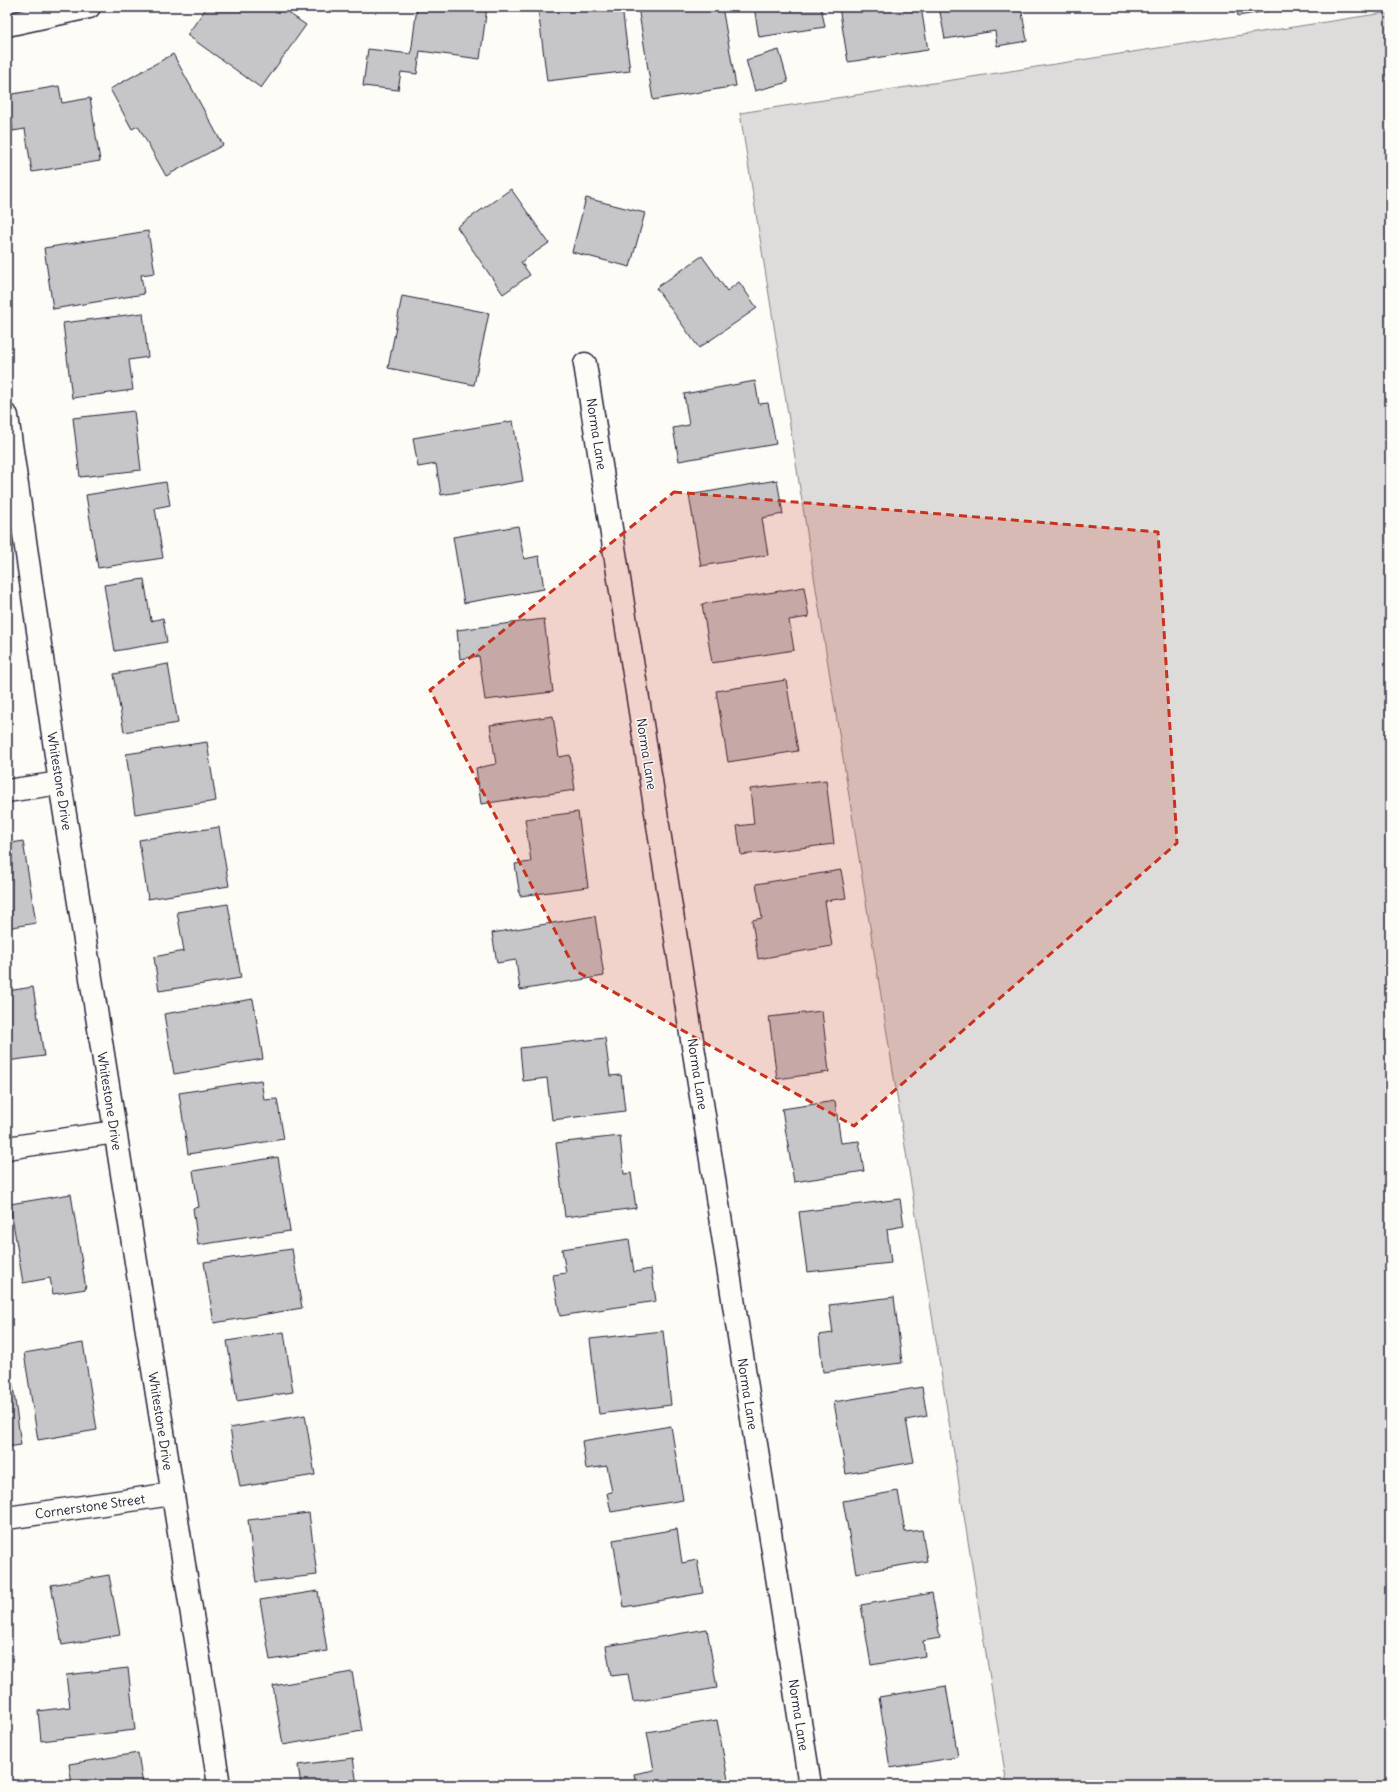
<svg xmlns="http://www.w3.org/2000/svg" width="1397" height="1792" font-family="Delius,sans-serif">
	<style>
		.green { fill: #dddcdb; stroke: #807f8b }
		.building { fill: #c6c6c8; stroke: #22223b }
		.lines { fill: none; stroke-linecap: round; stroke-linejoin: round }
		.minor-casing { stroke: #22223b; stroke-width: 25 }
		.minor { stroke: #fdfcf7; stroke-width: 22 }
		.marked { fill: #c8321e; fill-opacity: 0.2; stroke: #c8321e; stroke-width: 3; stroke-dasharray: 8 5; stroke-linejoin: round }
		.labels { text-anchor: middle; stroke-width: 3; stroke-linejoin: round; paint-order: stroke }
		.street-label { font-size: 13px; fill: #22223b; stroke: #fdfcf7 }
	</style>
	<rect width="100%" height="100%" fill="#fdfcf7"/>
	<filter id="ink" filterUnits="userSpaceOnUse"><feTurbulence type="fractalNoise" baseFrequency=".025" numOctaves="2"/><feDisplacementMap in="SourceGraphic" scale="8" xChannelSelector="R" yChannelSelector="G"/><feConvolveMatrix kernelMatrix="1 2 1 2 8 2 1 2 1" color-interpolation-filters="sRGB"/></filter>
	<g filter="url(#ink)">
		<!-- green -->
		<path class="green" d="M1390,12V1785H1007L740,113Z"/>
		<!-- building -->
		<path class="building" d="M207,7H280L306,25L261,88L187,35Z
			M417,7H487L480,59L420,51L417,74L401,72L398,90L363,86L368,49L411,54Z
			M558,7H622L630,71L547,81L538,9Z
			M638,7H722L736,86L653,100Z
			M754,7H821L825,27L759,37Z
			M839,7H921L928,50L848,62Z
			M939,7H1021L1027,41L997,46L995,31L945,39Z
			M1236,7H1274V10L1238,16Z
			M779,50L788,82L755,91L746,60Z
			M173,54L223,145L166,176L138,126L132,129L110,89Z
			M59,86L62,103L90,98L100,161L32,172L25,129L13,131L7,95Z
			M511,189L549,243L521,262L530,275L503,294L457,227Z
			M586,198L645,213L630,267L572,252Z
			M148,231L155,273L141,275L144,294L53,309L44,248Z
			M702,256L727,291L739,282L757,308L699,348L656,288Z
			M402,296L489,313L474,385L388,368Z
			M143,313L148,357L129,360L133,390L72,398L63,323Z
			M755,381L759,404L768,403L776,444L679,461L673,428L689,425L684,394Z
			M134,411L141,470L80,477L73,418Z
			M513,421L523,481L441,495L436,464L418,467L413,438Z
			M777,480L783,514L762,518L768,555L701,566L689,495Z
			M166,482L170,505L155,508L163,558L98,568L86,495Z
			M518,526L524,559L539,556L544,589L464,603L453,537Z
			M144,579L151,621L163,618L167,642L115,651L104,585Z
			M804,587L809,617L789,620L794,650L712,663L702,604Z
			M544,619L553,692L485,700L479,656L460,659L457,630Z
			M168,664L178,723L124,732L114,674Z
			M786,680L798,751L728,762L716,691Z
			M553,716L559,757L570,755L575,790L481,804L476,768L496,764L490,725Z
			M207,742L216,801L135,814L126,754Z
			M826,780L834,844L741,855L737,826L754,824L750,789Z
			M578,812L588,887L520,896L515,864L531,862L525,819Z
			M219,827L229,886L148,899L139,840Z
			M23,841L36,923L7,928V844Z
			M841,870L846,898L825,901L832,946L758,959L752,920L762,918L756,884Z
			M228,904L241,978L159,991L154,957L184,951L177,912Z
			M595,916L604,976L520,990L516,960L497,963L492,933Z
			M33,987L44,1056L7,1061V991Z
			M253,999L263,1059L174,1074L164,1014Z
			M822,1011L829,1072L777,1079L769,1017Z
			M605,1038L610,1076L621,1075L625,1111L552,1120L547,1078L523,1081L520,1048Z
			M261,1080L264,1100L277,1099L284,1139L188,1154L179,1093Z
			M835,1101L841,1143L859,1141L864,1171L794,1182L782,1109Z
			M620,1136L624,1174L631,1173L636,1208L565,1217L556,1143Z
			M278,1157L290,1231L198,1245L193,1208L199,1207L193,1171Z
			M71,1194L86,1289L53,1294L50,1278L23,1283L10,1204Z
			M900,1199L904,1226L887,1229L891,1263L807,1272L799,1212Z
			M629,1239L634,1272L651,1269L656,1301L560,1316L553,1275L566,1273L562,1249Z
			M292,1249L302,1308L214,1323L204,1262Z
			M894,1297L902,1363L823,1372L819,1335L833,1333L829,1305Z
			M663,1331L671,1405L599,1414L590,1339Z
			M284,1332L293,1392L237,1401L227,1341Z
			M83,1343L97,1430L38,1440L24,1353Z
			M7,1356H9L21,1445L7,1447Z
			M922,1387L927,1416L906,1420L914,1462L846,1474L834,1402Z
			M305,1415L315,1475L240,1487L230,1428Z
			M671,1426L683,1500L611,1512L607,1493L612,1492L607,1466L586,1469L582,1441Z
			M898,1491L905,1532L922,1530L927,1561L856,1573L843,1501Z
			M309,1513L317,1575L256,1582L248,1520Z
			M677,1529L682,1563L697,1560L703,1593L624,1607L613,1540Z
			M109,1575L120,1635L62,1645L51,1585Z
			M318,1591L327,1651L270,1660L260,1600Z
			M932,1593L940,1638L923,1641L925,1656L871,1665L861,1605Z
			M707,1629L717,1688L633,1702L628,1674L611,1676L606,1646Z
			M128,1668L135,1730L41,1741L38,1711L70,1707L66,1675Z
			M352,1672L362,1731L283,1745L273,1686Z
			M946,1686L958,1757L890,1768L879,1697Z
			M717,1720L729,1785H636L634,1774L654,1770L647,1732Z
			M138,1753L143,1785H72L69,1764Z
			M353,1758L357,1785H301L298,1765Z"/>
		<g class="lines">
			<defs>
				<path id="minor" d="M7,25L89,7
					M585,364L810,1785
					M7,416L60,783L219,1785
					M7,791L60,783
					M7,1148L115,1132
					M7,1518L172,1494"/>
			</defs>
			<!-- minor casing -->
			<use href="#minor" class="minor-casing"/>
			<!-- minor -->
			<use href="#minor" class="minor"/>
		</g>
	</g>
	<!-- marked area -->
	<path class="marked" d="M674,492L1158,532L1177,843L854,1126L576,971L430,690Z"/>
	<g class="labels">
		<!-- street labels -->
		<g class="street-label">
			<text transform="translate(597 434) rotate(81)" y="5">Norma Lane</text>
			<text transform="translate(647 754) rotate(81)" y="5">Norma Lane</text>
			<text transform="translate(60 781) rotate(81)" y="5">Whitestone Drive</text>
			<text transform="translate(698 1074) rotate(81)" y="5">Norma Lane</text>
			<text transform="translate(110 1101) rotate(81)" y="5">Whitestone Drive</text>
			<text transform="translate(748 1394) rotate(81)" y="5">Norma Lane</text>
			<text transform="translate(161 1421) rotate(81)" y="5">Whitestone Drive</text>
			<text transform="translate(90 1506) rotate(-8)" y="5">Cornerstone Street</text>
			<text transform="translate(799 1715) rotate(81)" y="5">Norma Lane</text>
		</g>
	</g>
	<!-- margin -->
	<rect width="1397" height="1792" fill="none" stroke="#fdfcf7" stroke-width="24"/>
	<rect x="12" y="12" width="1373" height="1768" fill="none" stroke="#22223b" stroke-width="1.5" filter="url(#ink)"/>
</svg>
